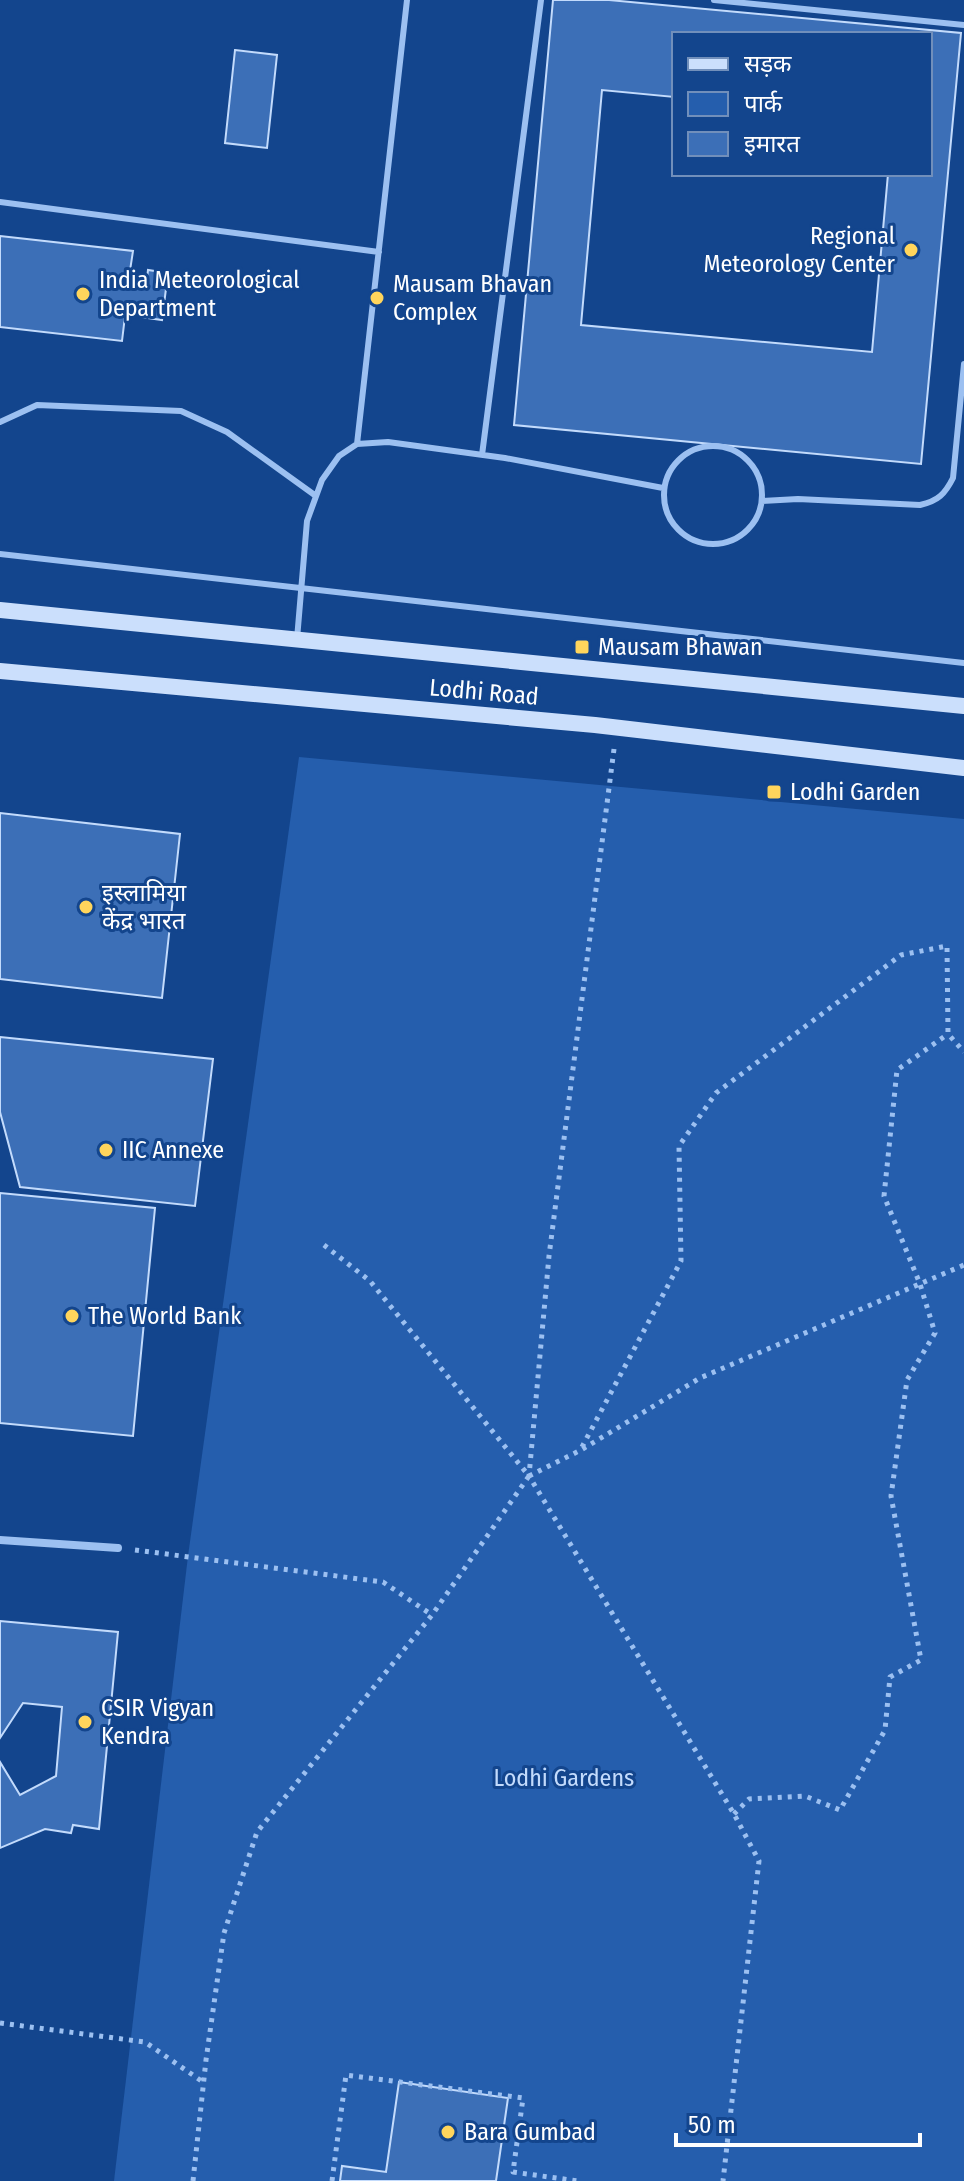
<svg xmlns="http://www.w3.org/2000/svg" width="964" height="2181" font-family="'Fira Sans Condensed','Noto Sans Devanagari',sans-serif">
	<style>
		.green { fill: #255ead }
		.building { fill: #3c6fb7; stroke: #c3dbfc; stroke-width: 2; fill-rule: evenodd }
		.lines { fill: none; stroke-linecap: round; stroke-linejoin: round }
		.path { stroke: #9cc0f1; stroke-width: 5; stroke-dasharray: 4 6; stroke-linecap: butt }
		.lane { stroke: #9cc0f1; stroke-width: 6 }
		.street { stroke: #9cc0f1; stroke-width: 8 }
		.secondary { stroke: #cbdffc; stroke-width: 16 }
		.poi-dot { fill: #ffd55c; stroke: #13458d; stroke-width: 3 }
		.labels { text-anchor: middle; stroke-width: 6; stroke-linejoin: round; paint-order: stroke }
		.poi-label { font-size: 24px; fill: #fff; stroke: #13458d; text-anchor: start }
		.street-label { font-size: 24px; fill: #fff; stroke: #13458d }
		.park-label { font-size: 24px; fill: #c3dbfc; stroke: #13458d }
	</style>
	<rect width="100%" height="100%" fill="#13458d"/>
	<!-- green -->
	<path class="green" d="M299,757L964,819V2181H114L188,1556Z"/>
	<!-- building -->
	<path class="building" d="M553,0H609L961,33L921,464L514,425ZM674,34H930V174H888L872,352L581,325L602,90L674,97Z
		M235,50L277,55L267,148L225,143Z
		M0,236L133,251L129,277L147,279L148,270L168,273L162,320L140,317V310L126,308L122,341L0,327Z
		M0,813L180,834L162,998L0,979Z
		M0,1037L213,1059L195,1206L20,1187L0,1112Z
		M0,1193L155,1208L133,1436L0,1423Z
		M0,1621L118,1632L99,1829L73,1825L71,1833L45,1829L0,1848V1762L20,1795L56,1776L62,1707L23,1703L0,1738Z
		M399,2082L508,2098L496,2181H340L342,2166L386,2172Z"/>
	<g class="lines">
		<!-- path -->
		<path class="path" d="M614,749L549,1256L529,1476L734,1814L759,1861L723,2181
			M324,1245L370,1281L529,1476L581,1450L700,1378L964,1265
			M582,1447L681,1261L679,1146L716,1093L901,955L947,946L948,1034L964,1052
			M135,1550L383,1582L432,1615
			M734,1814L749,1799L805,1796L840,1810L885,1730L890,1677L921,1660L891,1496L907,1380L935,1333L920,1284L884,1196L897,1070L948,1034
			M0,2023L145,2042L203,2082
			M193,2181L206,2060L224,1933L257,1832L432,1615L529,1476
			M332,2181L346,2075L523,2098L513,2172L578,2181"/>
		<!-- lane -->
		<path class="lane" d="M714,0L964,25
			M0,202L379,252
			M0,422L37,405L181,411L227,432L316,496
			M357,444L407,0
			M664 495a49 49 0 1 1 98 0a49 49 0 1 1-98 0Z
			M482,455L541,0
			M762,501L798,499L920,505C938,501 945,494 953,478L964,364
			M0,554C322,588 642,629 964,663
			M297,639L307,521L322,480L339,456L357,444L388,442L505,458L663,488"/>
		<!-- street -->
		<path class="street" d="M0,1540L118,1548"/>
		<!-- secondary -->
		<path class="secondary" d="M0,610L964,706
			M0,671L595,725L964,768"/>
	</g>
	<!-- markers -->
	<g class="poi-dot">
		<circle cx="911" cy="250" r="8"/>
		<circle cx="83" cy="294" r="8"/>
		<circle cx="377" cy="298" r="8"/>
		<rect x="574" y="639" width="16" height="16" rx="4"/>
		<rect x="766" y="784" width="16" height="16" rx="4"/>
		<circle cx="86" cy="907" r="8"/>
		<circle cx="106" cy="1150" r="8"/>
		<circle cx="72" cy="1316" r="8"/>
		<circle cx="85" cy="1722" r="8"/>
		<circle cx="448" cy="2132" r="8"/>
	</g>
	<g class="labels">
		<!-- poi labels -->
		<g class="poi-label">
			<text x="895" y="244" text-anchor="end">Regional<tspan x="895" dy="28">Meteorology Center</tspan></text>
			<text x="99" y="288">India Meteorological<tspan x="99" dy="28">Department</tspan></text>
			<text x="393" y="292">Mausam Bhavan<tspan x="393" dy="28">Complex</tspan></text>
			<text x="598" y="655">Mausam Bhawan</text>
			<text x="790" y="800">Lodhi Garden</text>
			<text x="102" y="901">इस्लामिया<tspan x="102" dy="28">केंद्र भारत</tspan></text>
			<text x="122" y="1158">IIC Annexe</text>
			<text x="88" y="1324">The World Bank</text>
			<text x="101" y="1716">CSIR Vigyan<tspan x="101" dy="28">Kendra</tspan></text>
			<text x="464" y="2140">Bara Gumbad</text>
		</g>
		<!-- street labels -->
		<g class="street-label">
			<text transform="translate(484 692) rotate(5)" y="8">Lodhi Road</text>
		</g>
		<!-- park labels -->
		<g class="park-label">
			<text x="564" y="1786">Lodhi Gardens</text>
		</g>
	</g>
	<!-- legend -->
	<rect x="672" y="32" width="260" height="144" fill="#13458d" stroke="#718fbb" stroke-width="2"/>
	<rect x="688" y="58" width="40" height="12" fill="#cbdffc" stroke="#718fbb" stroke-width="2"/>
	<text x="744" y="72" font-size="24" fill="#ffffff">सड़क</text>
	<rect x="688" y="92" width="40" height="24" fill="#255ead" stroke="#718fbb" stroke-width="2"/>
	<text x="744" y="112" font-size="24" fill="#ffffff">पार्क</text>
	<rect x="688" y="132" width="40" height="24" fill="#3c6fb7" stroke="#718fbb" stroke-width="2"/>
	<text x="744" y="152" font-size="24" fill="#ffffff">इमारत</text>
	<!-- scale -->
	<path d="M676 2133v12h244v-12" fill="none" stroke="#ffffff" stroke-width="4"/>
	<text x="688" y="2133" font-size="24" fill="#ffffff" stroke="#13458d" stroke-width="6" paint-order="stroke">50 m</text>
</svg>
